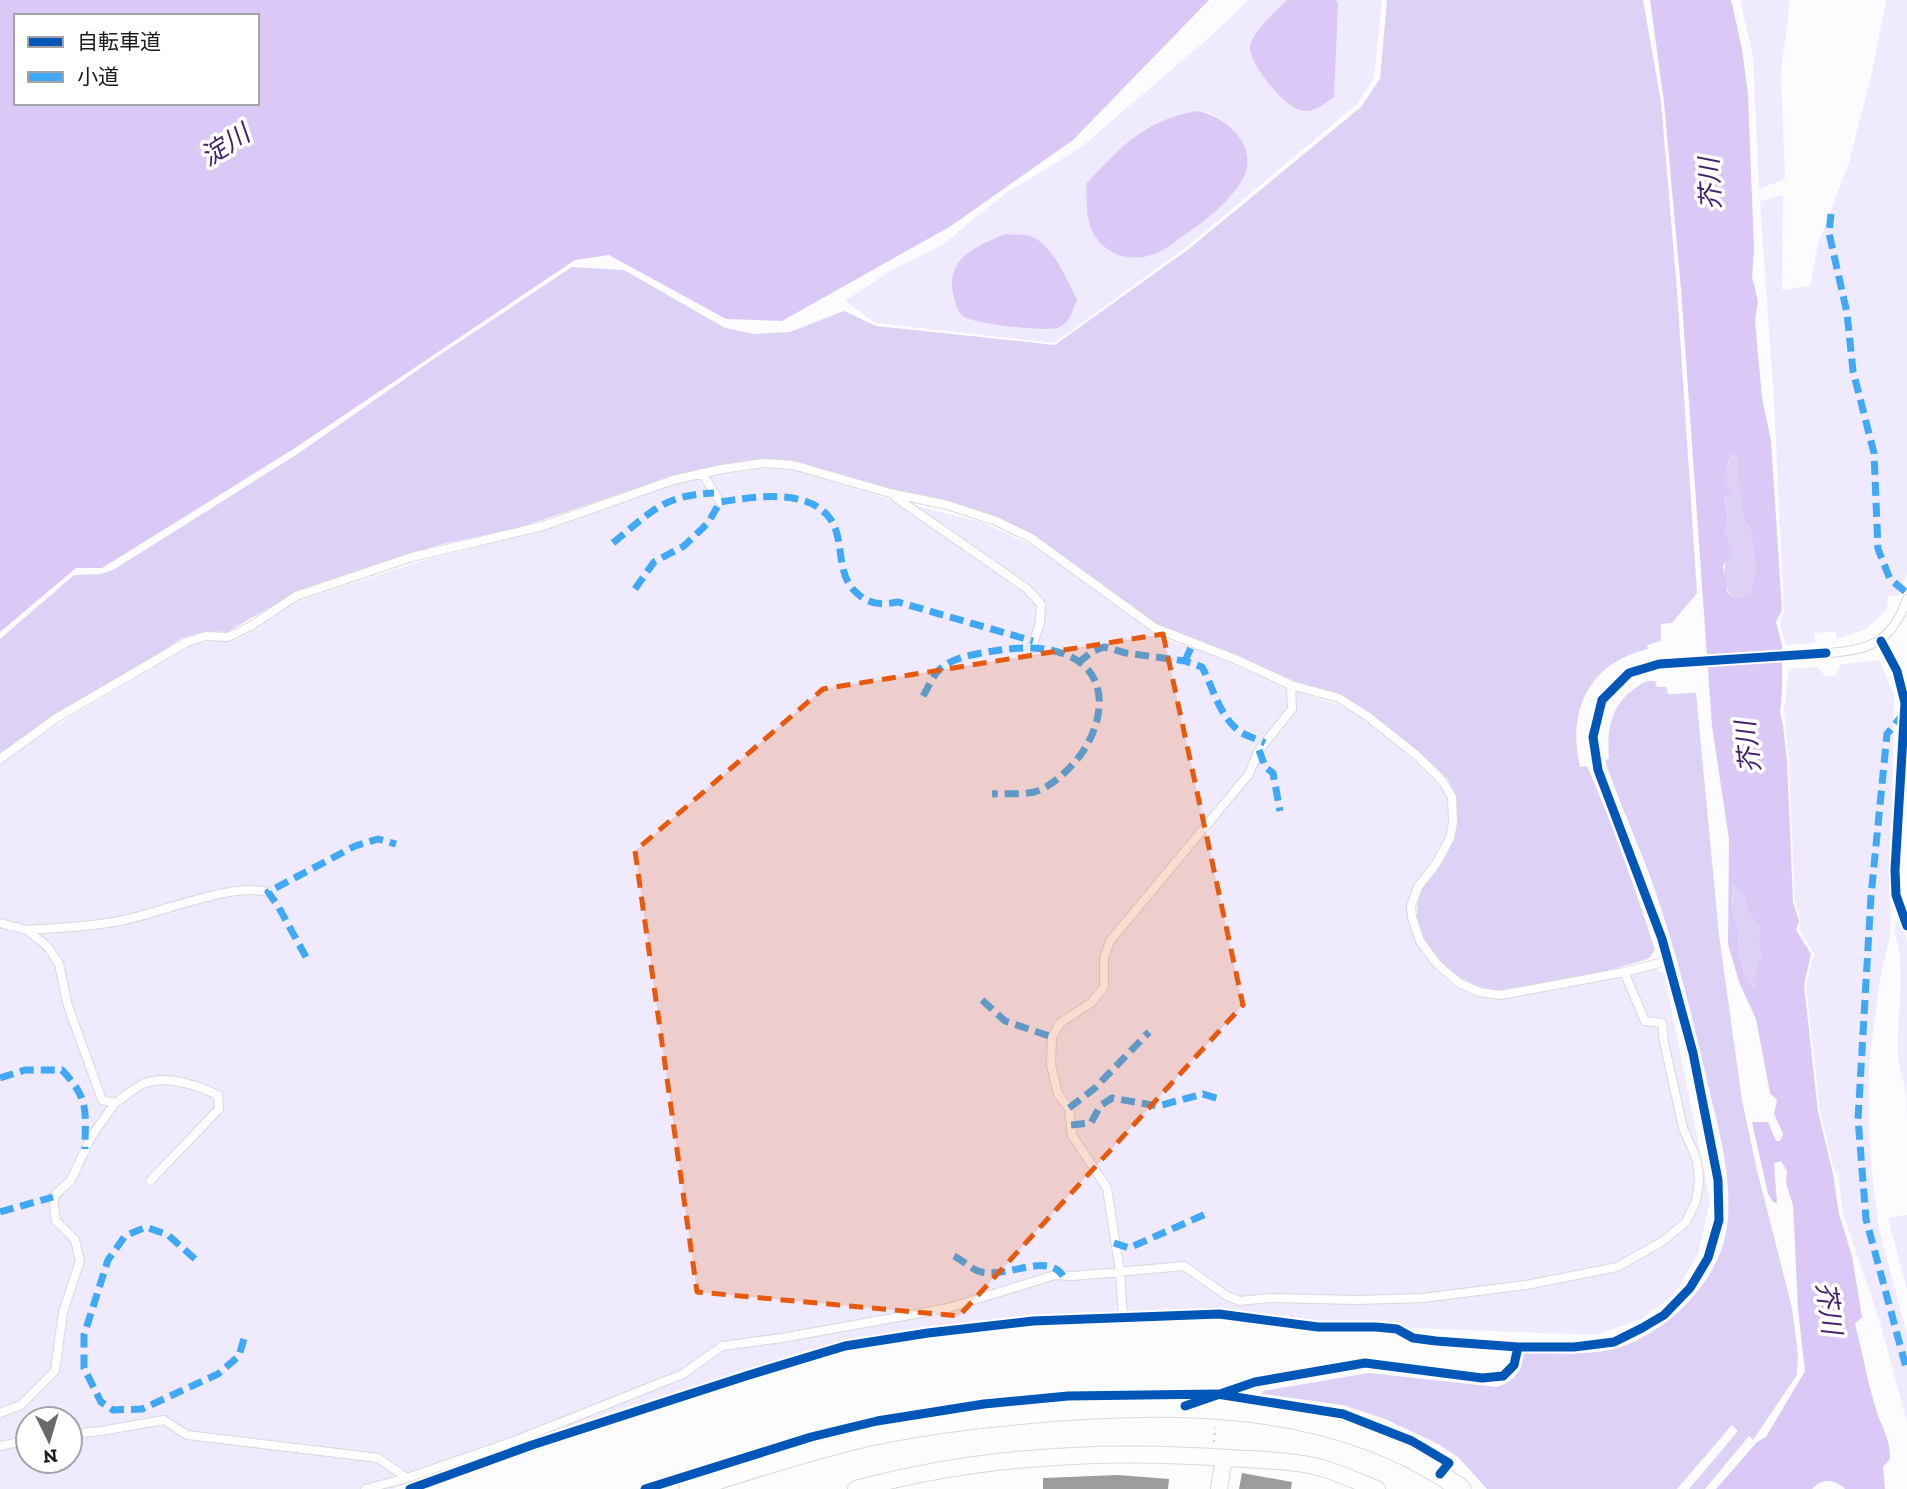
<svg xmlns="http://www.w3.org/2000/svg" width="1907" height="1489" font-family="'Zilla Slab','Noto Sans JP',serif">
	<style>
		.green { fill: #f0eafe; fill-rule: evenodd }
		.forest { fill: #ded1f6 }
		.water { fill: #dac9f7; fill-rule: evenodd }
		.building { fill: #9d9d9f }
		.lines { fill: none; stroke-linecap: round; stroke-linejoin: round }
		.service-casing { stroke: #d9d8db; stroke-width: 10 }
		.minor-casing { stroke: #d9d8db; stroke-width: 18 }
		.tertiary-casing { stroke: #d9d8db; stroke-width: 21 }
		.path { stroke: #d7d6d7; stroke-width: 2.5; stroke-dasharray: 2 5; stroke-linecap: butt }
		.service { stroke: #fffeff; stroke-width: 8 }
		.minor { stroke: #fffeff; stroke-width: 16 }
		.tertiary { stroke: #fffeff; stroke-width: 19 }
		.quiet { stroke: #3fa9f5; stroke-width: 7; stroke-dasharray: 14 7; stroke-linecap: butt }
		.cycleway-casing { stroke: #fff; stroke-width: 13 }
		.cycleway { stroke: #0057b8; stroke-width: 9 }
		.marked { fill: #e8590c; fill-opacity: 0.2; stroke: #e8590c; stroke-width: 5; stroke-dasharray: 14 9; stroke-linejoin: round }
		.labels { text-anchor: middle; stroke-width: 7; stroke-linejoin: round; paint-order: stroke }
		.water-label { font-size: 26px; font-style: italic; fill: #43226d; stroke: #fff }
	</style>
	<rect width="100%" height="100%" fill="#fcfbfd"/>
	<!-- green -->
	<path class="green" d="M1248,0H1287L1253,36L1294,107L1301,110H1313L1338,4L1336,0H1382L1374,78L1357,104L1188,246L1054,343L875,323L845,301L893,269L941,246L1006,193L1080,148L1211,36ZM1197,111L1208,112L1223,121L1086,184L1146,128ZM1048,248L1077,299C1073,310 1071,321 1060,327C1045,335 980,322 963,316Z
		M1740,0H1790L1781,73L1785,179L1759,189L1753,55Z
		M1886,0H1907V573L1898,597L1889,595L1886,611L1866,629L1837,639L1836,631L1814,633L1815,643L1786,645L1780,624L1784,610L1774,401L1760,201L1783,195L1782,290L1810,286L1818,244L1849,163L1872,72Z
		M788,468L889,499L984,523L1037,548L1161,638L1202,651L1313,697C1348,704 1372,724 1399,747C1442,782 1469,804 1434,861C1426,873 1413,888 1409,901C1401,928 1434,972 1455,986C1469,995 1486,997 1501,999L1653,968L1664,973L1710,1201L1698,1254L1674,1295L1641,1319L1597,1335L1211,1320L1087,1318L970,1325L842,1347L392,1489H0V764L55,726L195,643L236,640L257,629L295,602L428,559L546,530L686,480L759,469ZM28,1419H70V1461H28Z
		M1875,660L1880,662L1894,695L1890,936L1880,978L1869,1064V1131L1873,1182L1879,1229L1907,1335V1422L1879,1319L1843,1214L1838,1173L1834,1170L1820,1111L1806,985L1814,954L1799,929L1801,921L1795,902L1789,761L1784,711L1789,669L1817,667L1826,677L1836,675L1840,665Z
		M1898,917L1907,941V1143C1907,1126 1907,1109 1906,1093C1903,1078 1898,1065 1898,1050C1897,1014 1907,963 1894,931Z
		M1907,1215V1290L1888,1218Z"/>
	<!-- forest -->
	<path class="forest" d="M1387,0H1643L1661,102L1677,291L1697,593L1672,623L1661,624V641L1647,645L1648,649C1588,663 1567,711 1580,767L1587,766C1613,826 1635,888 1655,950L1648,959L1592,975L1498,990L1484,989L1461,978L1442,963L1422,937L1417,917L1418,895L1450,848L1456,827L1457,801L1448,779L1365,711L1211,645L1159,626L1039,541L1008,522L971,508L926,496L889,490L778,459L741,462L666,478L521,527L438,545L293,594L227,632L207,631L182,638L139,667L63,709L0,753V639L74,575L100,574L113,570L299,453L432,360L572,267L624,270L725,328L755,334L790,332L844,311L876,326L1055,345L1190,248L1361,107L1380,79Z
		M1733,454L1739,456V487L1744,520L1750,528L1753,545L1755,572L1750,595L1733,598C1719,581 1724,565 1732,546L1724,532L1728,523L1723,474Z
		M1647,681H1655L1657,687H1666L1668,694L1696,693L1719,935L1742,1100L1756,1166L1792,1308L1798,1354L1797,1375L1753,1440L1749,1436L1705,1489H1689L1738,1431L1732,1425L1677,1489H1487L1459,1458L1440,1445L1385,1419L1343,1405L1262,1394L1263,1391L1369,1373L1497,1387C1515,1381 1523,1370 1524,1352C1554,1353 1585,1356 1614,1349C1666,1335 1721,1280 1727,1226C1733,1179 1719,1130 1708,1085C1693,1019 1677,954 1655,890C1640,847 1620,805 1605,761L1609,758C1606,722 1614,698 1647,681Z
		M1734,883L1746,897L1747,910L1760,928L1758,939L1761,955L1755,971L1758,990C1739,980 1739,946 1738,928C1738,922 1734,917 1733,912C1731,903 1734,892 1734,883Z"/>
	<!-- water -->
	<path class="water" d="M0,0H1209L1073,140L951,226L782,321L726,319L609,255L575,260L292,450L102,568H76L0,632ZM16,16H257V103H16Z
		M1287,0H1336L1338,4L1334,97C1324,104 1313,114 1300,110C1283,105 1249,64 1250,47C1251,32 1277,11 1287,0Z
		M1650,0H1731L1742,49L1748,95L1754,250L1752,277L1758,301L1755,321L1762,398L1771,441L1782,610L1776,622L1782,645V692L1780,712L1783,726L1787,761L1793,902L1799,921L1796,930L1811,954L1804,985L1818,1112L1833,1174L1839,1214L1852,1256L1862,1317L1855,1324C1862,1351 1867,1379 1875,1406C1880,1425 1891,1439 1890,1459L1883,1467L1885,1489H1845C1835,1479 1822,1478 1812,1489H1716L1757,1442L1766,1437L1805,1371L1798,1309L1793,1205L1786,1183L1787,1171L1781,1161L1774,1163L1777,1203L1773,1202L1768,1194L1752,1122H1768L1776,1141H1780L1783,1134L1774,1114L1777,1100L1770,1093L1756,1019L1739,982L1728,944L1729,839L1712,726L1681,289L1664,102ZM1733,454L1739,456V487L1744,520L1750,528L1753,545L1755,572L1750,595L1733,598L1727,591L1723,566L1732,556V546L1724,532L1728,523L1725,496L1732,491C1720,477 1725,468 1733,454ZM1734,884L1746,897L1747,910L1760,928L1758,939L1761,955L1755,971L1757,989C1739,980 1739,945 1738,928C1738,922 1734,918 1733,912C1731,904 1733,892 1734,884Z
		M1197,111C1224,115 1257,144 1245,174C1235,197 1209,218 1189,232C1179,238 1168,248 1157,253C1129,265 1097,253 1089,222C1086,210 1087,196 1086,184C1121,147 1144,120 1197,111Z
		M1005,234C1012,235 1021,234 1027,235C1053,242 1065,278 1077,299C1073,310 1071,321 1060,327C1048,333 977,324 964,317C956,312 955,301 953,293C946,257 978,246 1005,234Z"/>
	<!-- building -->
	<path class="building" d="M1242,1473L1292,1482L1291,1489H1239Z
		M1118,1475L1169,1479L1168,1489H1043V1478Z"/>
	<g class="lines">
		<defs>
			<path id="service" d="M702,473L720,502
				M895,497L1026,588L1041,604L1040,622L1032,648
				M1826,653C1869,651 1892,642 1907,599
				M0,759L55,719L187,642L206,636L228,637L251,626L296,596L412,557L543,526L673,480L722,469L764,463L793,465L890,493L947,505L996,521L1031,538L1155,628L1235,659L1291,685L1339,698L1367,716L1415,754L1441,779L1452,797L1453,822L1450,838L1436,864L1418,887L1411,906L1412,917L1420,941L1437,964L1459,983L1479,992L1501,995L1624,972L1645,1021L1662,1023L1664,1042L1683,1128L1697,1160L1699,1181L1696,1201L1686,1222L1663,1241L1617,1267L1526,1285L1423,1298L1357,1300L1269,1298L1240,1301L1227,1296L1184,1266L1073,1276L1055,1275L948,1308L782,1338L722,1346L683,1374L517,1440L407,1478L365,1489
				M0,923L27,930L47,946L59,964L68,1006L102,1100L115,1103C124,1097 133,1089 143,1084C166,1074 196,1085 218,1095L219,1109L150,1181
				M27,930C58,928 89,927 119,921C159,914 231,882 268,892
				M1624,972L1667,961
				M1123,1316L1120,1272L1107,1188L1072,1135L1069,1108L1058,1094L1051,1065L1052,1037L1060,1023L1092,1002L1104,987V958L1110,941L1249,774L1259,750L1292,709L1291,685
				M0,1413L21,1405L55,1371L63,1312L80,1261L75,1240L56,1221L53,1197L71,1180L91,1137L115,1103
				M70,1434L101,1431L164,1420L187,1435L378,1458L407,1478
				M0,1446L28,1440"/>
			<path id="minor" d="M856,1489C975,1457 1104,1449 1227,1458C1258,1460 1292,1460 1322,1468C1341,1474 1359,1482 1377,1489
				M1219,1489L1224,1458"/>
			<path id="tertiary" d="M689,1489C744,1471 800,1453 857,1439C912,1426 969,1419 1025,1414C1171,1400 1338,1399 1461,1489"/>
		</defs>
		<!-- service casing -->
		<use href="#service" class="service-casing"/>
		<!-- minor casing -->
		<use href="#minor" class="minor-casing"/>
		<!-- tertiary casing -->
		<use href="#tertiary" class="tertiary-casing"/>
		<!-- path -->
		<path class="path" d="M1214,1442L1215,1427"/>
		<!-- service -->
		<use href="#service" class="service"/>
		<!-- minor -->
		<use href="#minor" class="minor"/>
		<!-- tertiary -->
		<use href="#tertiary" class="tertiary"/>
		<!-- quiet -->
		<path class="quiet" d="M1831,214L1829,233L1847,313L1853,371L1874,453L1878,549L1890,579L1907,593
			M613,543C651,512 663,495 714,493
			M635,589L654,562L684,546L708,523L720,502C751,497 805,488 828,516C847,538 833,574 858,594C870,605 883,605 898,602L1033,641
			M1185,661L1193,643
			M1078,663L1093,651L1104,647L1126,653L1185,661L1202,667C1214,689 1218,714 1239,731C1246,736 1257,739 1265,743
			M923,696C928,688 933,675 940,669C954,656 982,653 1000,650C1023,647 1048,646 1069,656C1116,677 1101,734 1073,764C1063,775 1049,788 1034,792C1021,795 1005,793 992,794
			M1904,713L1887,734L1871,896L1858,1119L1866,1219L1907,1371
			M1259,750L1265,767L1273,773L1280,811
			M306,957L278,906L268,892L355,846L378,839L396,844
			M982,1000L1005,1021L1052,1037
			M0,1078L25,1070H62C90,1100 85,1110 85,1149
			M1069,1108L1095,1088L1149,1032
			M1071,1125L1091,1123L1100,1106L1112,1098L1158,1106L1203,1094L1222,1100
			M0,1212L53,1197
			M1114,1243L1129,1248L1208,1213
			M954,1256C962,1260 970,1268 978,1271C1006,1280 1047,1251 1063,1276
			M195,1259L168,1235L146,1227L125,1236L108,1260L84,1335V1368L101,1402L113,1410L142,1409L218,1374L239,1356L245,1335"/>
		<defs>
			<path id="cycleway" d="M1881,641L1897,671L1905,703L1895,870L1896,895L1907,926
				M1185,1406L1255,1382L1365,1363L1482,1378L1503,1376L1514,1365L1518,1347
				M410,1489L532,1445L749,1375L845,1346L928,1333L1033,1321L1219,1314L1318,1327H1376L1397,1329L1413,1338L1436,1341L1518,1347H1574L1614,1342L1642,1328L1664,1315L1690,1288L1708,1258L1719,1220L1718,1180L1693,1053L1662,939L1598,770L1593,737L1602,700L1629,673L1659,664L1826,653
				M645,1489L811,1437L877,1421L984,1404L1068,1396L1217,1394L1343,1414L1412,1441L1449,1463L1440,1474"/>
		</defs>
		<!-- cycleway casing -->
		<use href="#cycleway" class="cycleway-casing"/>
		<!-- cycleway -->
		<use href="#cycleway" class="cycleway"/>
	</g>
	<!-- marked area -->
	<path class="marked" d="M1163,634L1243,1005L959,1316L697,1292L635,851L823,689Z"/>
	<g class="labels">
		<!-- water labels -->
		<g class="water-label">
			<text transform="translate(225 145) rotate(-33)" y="9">淀川</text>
			<text transform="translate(1710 184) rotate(-93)" y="9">芥川</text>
			<text transform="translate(1748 747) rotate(-97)" y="9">芥川</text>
			<text transform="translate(1829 1308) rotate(82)" y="9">芥川</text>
		</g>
	</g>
	<!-- legend -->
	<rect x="14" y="14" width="245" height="91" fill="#ffffff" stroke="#a4a3a5" stroke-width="2"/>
	<rect x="28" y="37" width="35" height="10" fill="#0057b8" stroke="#a4a3a5" stroke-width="2"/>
	<text x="77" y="49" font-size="21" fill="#1b1a1e">自転車道</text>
	<rect x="28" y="72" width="35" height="10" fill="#3fa9f5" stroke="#a4a3a5" stroke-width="2"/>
	<text x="77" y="84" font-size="21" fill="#1b1a1e">小道</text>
	<!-- north arrow -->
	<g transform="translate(49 1440) rotate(175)"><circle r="33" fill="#ffffff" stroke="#a4a3a5" stroke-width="2"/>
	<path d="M0-5L12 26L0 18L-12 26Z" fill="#6a696c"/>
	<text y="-10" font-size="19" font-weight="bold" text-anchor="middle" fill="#1b1a1e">N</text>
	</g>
</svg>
